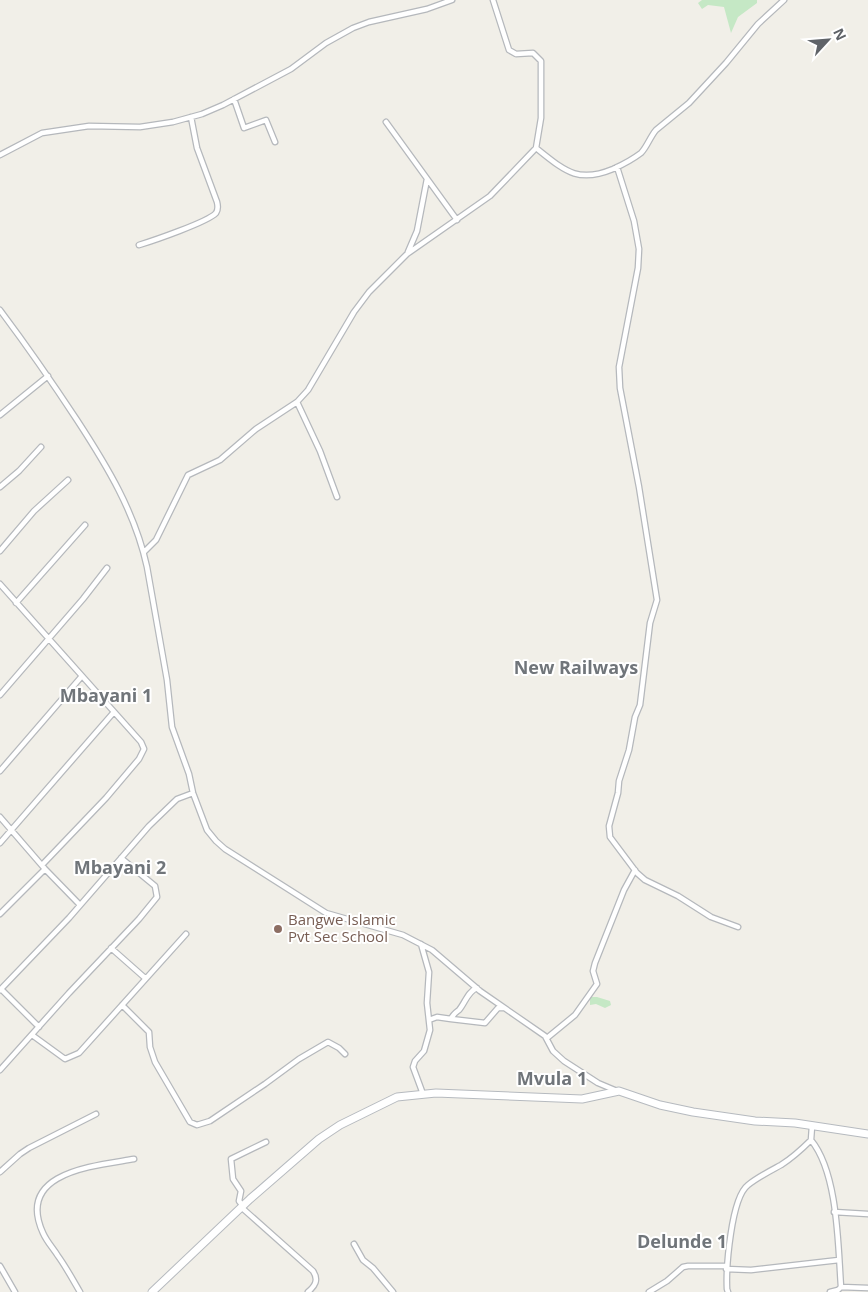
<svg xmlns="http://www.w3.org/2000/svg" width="868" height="1292" font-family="'Open Sans',sans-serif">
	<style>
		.green { fill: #c5e8c5 }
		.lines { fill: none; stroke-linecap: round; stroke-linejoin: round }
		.street-casing { stroke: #b5b8bc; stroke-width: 7 }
		.secondary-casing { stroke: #b6babf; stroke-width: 9 }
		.street { stroke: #fff; stroke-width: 4.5 }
		.secondary { stroke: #fff; stroke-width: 7 }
		.education-dot { fill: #8d6e63; stroke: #fff; stroke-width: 2 }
		.labels { text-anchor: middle; stroke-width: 4; stroke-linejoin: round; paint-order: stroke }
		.education-label { font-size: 15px; fill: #785e54; stroke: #fff; text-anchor: start }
		.quarter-label { font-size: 18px; font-weight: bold; fill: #70757a; stroke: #fff }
	</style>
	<rect width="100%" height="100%" fill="#f1efe8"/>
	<!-- green -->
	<path class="green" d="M702,0H757V3L738,17L731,33L724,7L708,5L702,9L698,3Z
		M590,997H597L610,1001L611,1005L605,1008L596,1004L590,1005Z"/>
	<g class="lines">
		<defs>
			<path id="street" d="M234,99L244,128L266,120L275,142
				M386,122L457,220
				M536,148C564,170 577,184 613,169C622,165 633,159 641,153C647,147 650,137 656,130L689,103L726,63L758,24L784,0
				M0,155L42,133L89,126L140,127L173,122L202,114L223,105L291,69L326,43L353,28L369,22L427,9L452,0
				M617,167L634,221L639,249L638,268L619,367L620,388L639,487L657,600L650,623L640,705L635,717L629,750L619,781L618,793L609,826L610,837L637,873L645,880L678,896L711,917L738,927
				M139,245C152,241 208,222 216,213C218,210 218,206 217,202L197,148L191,117
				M408,252L417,231L427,179
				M0,310C27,346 52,382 77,420C107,466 135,512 147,567L167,680L172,727L189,774L193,793L207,830L216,841L225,849L326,913L403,935L432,950L480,991L545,1036L553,1051L564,1061L598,1083L617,1091
				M297,402L320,451L337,497
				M0,415L48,376
				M0,487L19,471L41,447
				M0,551L34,511L68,480
				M144,552L156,540L188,475L220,460L256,429L297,402L308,390L354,312L369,292L407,254L490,196L536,148L541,118V61L533,53L516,54L509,50L493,0
				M0,584L141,742L144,749L139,759L106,798L42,865
				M16,603L85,525
				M0,695L83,599L107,568
				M0,771L82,676
				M0,817L45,869L80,905
				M0,843L114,712
				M0,914L45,869
				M421,944L429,972L427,1003L430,1030L424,1051L415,1061L413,1067L423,1094
				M111,948L145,978
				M1,989L39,1027
				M0,990L69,918L149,826L177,799L193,793
				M122,1005L149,1032L150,1047L155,1062L190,1122L197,1125L210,1121L265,1084L299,1059L328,1042L339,1048L345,1054
				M451,1019L485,1023L498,1008H503
				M429,1020L437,1017L451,1019C453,1014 455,1013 459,1010C465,1003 468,991 477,988
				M32,1035L65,1059L79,1053L186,934
				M547,1038L575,1015L597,984L593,971L595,963L624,890L635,870
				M0,1070L69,993L139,919L157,897L155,886L121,858
				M811,1140L812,1126
				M0,1172L20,1154L29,1148L96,1114
				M243,1206L239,1201L241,1191L233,1179L231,1159L266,1142
				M241,1207L313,1271C319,1280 315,1286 308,1292
				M834,1212L868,1214
				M354,1244L363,1260L373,1268L393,1292
				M0,1266L15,1292
				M726,1269L751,1270L839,1260
				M841,1287L868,1288
				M80,1292C73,1280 66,1267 58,1256C53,1248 47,1242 43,1233C15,1172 94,1166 134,1159
				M649,1292L667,1281L683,1267L688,1266H726
				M728,1292L727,1289C726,1268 731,1198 748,1185C758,1177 770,1171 781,1165C792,1158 802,1149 811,1140C838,1173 838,1245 841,1287L838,1290L830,1292"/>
			<path id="secondary" d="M152,1292L250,1199L319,1139L340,1125L397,1097L436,1093L582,1099L619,1091L660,1105L693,1112L755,1121L795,1123L868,1134"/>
		</defs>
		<!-- street casing -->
		<use href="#street" class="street-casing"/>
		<!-- secondary casing -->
		<use href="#secondary" class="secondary-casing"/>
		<!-- street -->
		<use href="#street" class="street"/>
		<!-- secondary -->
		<use href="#secondary" class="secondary"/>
	</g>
	<!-- markers -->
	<circle class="education-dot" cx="278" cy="929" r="5"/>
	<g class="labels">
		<!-- education labels -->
		<g class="education-label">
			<text x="288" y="925">Bangwe Islamic<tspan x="288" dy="17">Pvt Sec School</tspan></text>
		</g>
		<!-- quarter labels -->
		<g class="quarter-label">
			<text x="576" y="674">New Railways</text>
			<text x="106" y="702">Mbayani 1</text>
			<text x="120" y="874">Mbayani 2</text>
			<text x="552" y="1085">Mvula 1</text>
			<text x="682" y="1248">Delunde 1</text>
		</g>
	</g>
	<!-- north arrow -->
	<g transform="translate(828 40) rotate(64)" stroke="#ffffff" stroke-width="4" paint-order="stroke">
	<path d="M0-4L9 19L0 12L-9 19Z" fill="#5f6368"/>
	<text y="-8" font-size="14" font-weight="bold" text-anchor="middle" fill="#5f6368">N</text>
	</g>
</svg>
